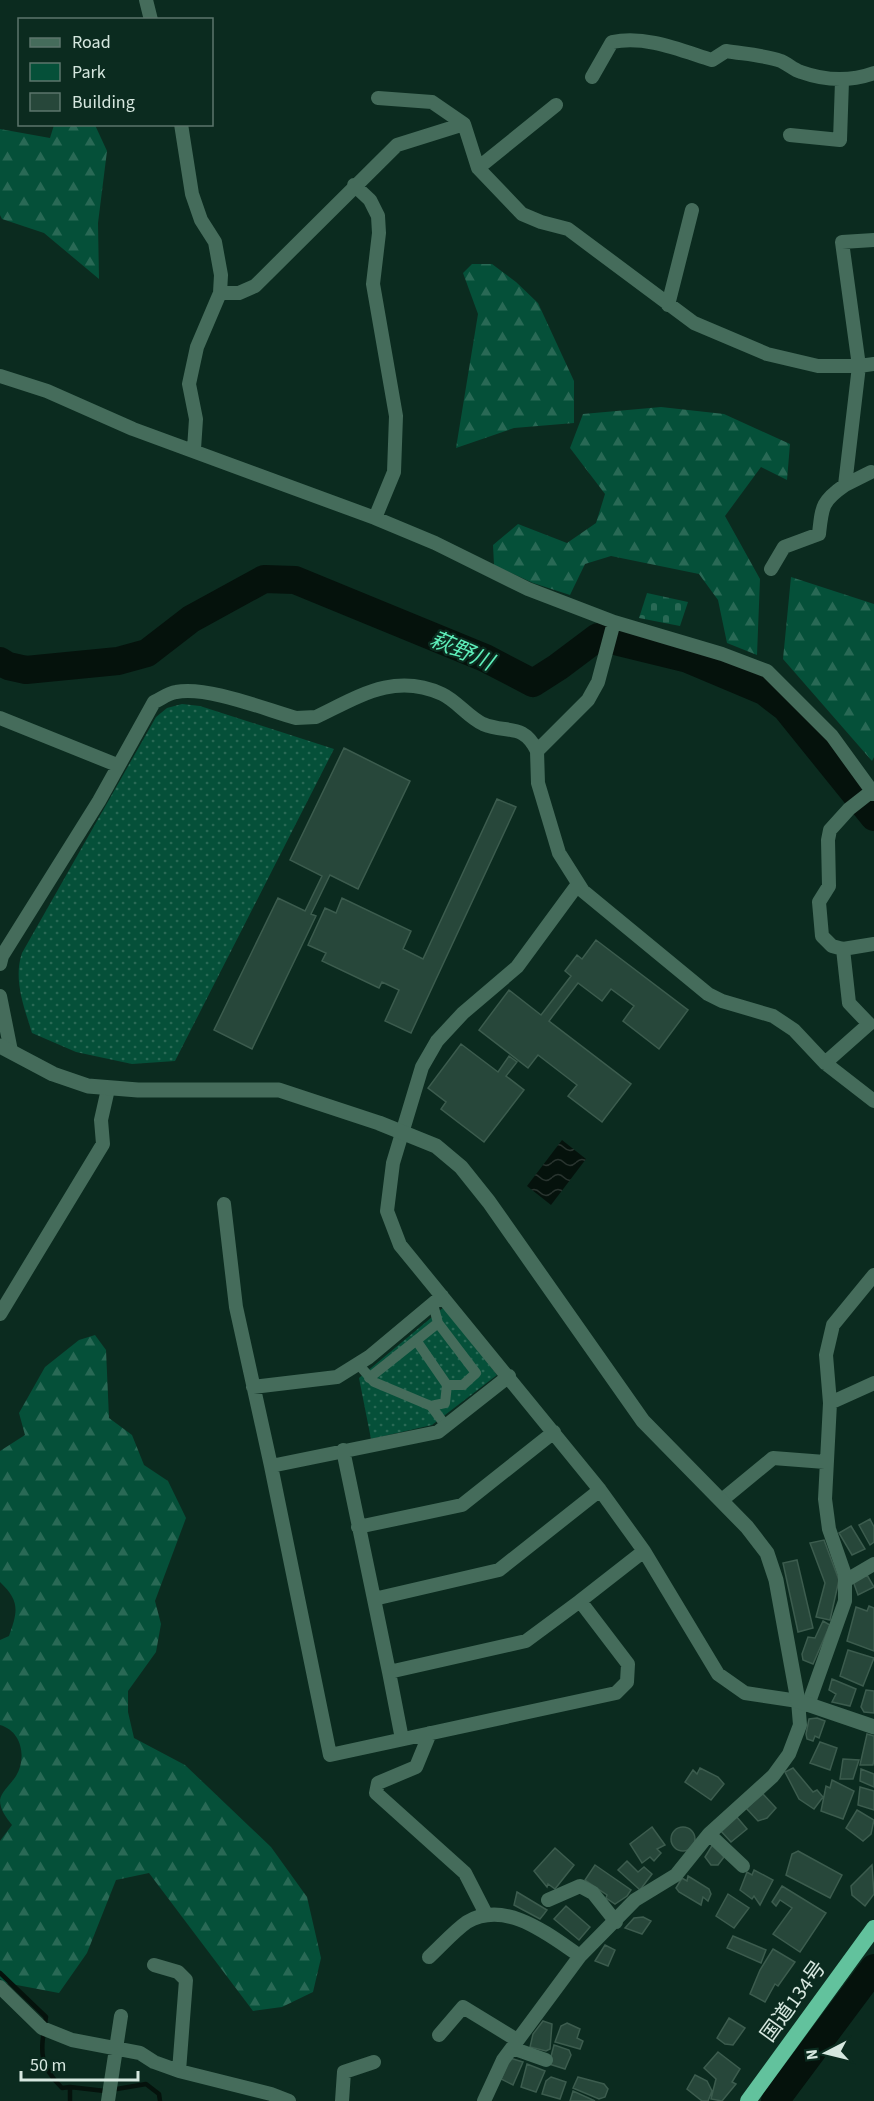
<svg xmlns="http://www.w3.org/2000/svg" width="874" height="2101" font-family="'Source Sans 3','Noto Sans JP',sans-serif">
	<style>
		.green { fill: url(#green-dots) }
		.forest { fill: url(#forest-firs) }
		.cemetery { fill: url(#cemetery-stones) }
		.water { fill: url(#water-waves) }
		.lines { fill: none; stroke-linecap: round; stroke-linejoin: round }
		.stream { stroke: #05120c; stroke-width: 4.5 }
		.river { stroke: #05120c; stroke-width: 28 }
		.building { fill: #27473a; stroke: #3c5c4e; stroke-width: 1.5 }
		.pedestrian { stroke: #456c5b; stroke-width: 10 }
		.minor { stroke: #456c5b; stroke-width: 14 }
		.tertiary { stroke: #456c5b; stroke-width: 15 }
		.trunk { stroke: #62c29d; stroke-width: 16 }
		.labels { text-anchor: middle; stroke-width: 4.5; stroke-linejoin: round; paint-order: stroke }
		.street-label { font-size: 21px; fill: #d6e7df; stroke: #0b2b1f }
		.water-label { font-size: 22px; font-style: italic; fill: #5eeeba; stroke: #0b2b1f }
	</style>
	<defs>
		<pattern id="green-dots" width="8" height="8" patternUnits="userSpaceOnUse" patternTransform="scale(1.5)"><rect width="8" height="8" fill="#055039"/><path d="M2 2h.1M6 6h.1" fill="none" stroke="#296955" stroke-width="1.8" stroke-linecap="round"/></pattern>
		<pattern id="forest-firs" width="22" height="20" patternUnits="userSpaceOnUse" patternTransform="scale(1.5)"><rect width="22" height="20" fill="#055039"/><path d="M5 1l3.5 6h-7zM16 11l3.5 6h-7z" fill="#296955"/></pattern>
		<pattern id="cemetery-stones" width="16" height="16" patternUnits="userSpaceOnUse" patternTransform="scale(1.5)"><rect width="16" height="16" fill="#055039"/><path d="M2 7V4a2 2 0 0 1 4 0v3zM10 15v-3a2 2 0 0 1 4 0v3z" fill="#296955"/></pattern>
		<pattern id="water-waves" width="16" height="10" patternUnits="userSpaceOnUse" patternTransform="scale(1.5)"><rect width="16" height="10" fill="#05120c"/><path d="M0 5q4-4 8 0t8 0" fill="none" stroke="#29342f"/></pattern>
	</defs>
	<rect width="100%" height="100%" fill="#0b2b1f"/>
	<!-- green -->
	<path class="green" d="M182,704L200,706L334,749L175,1061L132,1064L76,1052L32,1033C24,1007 13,979 22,953L156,717L167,708Z
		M444,1307L497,1375L432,1425L371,1439L359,1378Z"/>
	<!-- forest -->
	<path class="forest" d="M54,125H95L107,151L98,223L99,279L44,233L2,219L0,215V129L50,138Z
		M472,264H492L516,282L538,303L574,381V423L514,428L456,448L478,314L463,273Z
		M661,407L724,414L790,444L787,480L761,467L725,516L760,579L757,655L727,643L718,600L699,574L611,556L585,564L570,595L533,583L494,565L493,545L518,524L567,543L596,523L605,494L570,448L583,414Z
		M791,577L874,604V757L872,761L783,659Z
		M95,1335L106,1350L109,1418L132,1435L144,1465L168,1481L186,1518L155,1601L161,1624L156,1652L128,1691V1712L134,1738L185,1765L271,1847L307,1897L321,1958L313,1992L282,2007L253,2011L149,1873L116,1880L87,1953L59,1993L6,1983L0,1979V1841L12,1825C6,1817 0,1810 0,1800C1,1792 11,1784 16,1776C27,1758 22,1731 0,1725V1640L9,1636C18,1611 20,1601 0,1582V1451L25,1435L19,1413L45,1367L79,1340Z"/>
	<!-- cemetery -->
	<path class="cemetery" d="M647,593L688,602L680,626L639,618Z"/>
	<!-- water -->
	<path class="water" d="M562,1140L586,1159L551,1205L527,1186Z"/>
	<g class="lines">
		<!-- stream -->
		<path class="stream" d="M0,1973L46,2017C41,2049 37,2064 62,2088L70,2087
			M70,2101V2087L105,2091L146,2084L159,2094L160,2101"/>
		<!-- river -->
		<path class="river" d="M0,661L8,666L26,670L118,661L147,653L191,619L264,579L295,580L485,658L533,683L558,667L598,637L688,659L764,691L786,708L874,817
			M775,2101L874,1968"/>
	</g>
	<!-- building -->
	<path class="building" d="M344,748L410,781L358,889L330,875L311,914L316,916L252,1049L214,1030L278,898L305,911L322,876L290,860Z
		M497,799L516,807L411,1033L385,1021L399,990L382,982L379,988L322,961L326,953L308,945L325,908L336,913L342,898L411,931L403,949L423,959Z
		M596,940L688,1010L659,1049L623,1021L634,1006L611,989L602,1001L578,983L549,1021L631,1084L602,1122L568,1096L577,1085L538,1055L528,1068L479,1030L509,990L541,1015L571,976L565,971L577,955L582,959Z
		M461,1044L498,1072L509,1056L517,1062L506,1076L524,1090L484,1142L441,1109L446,1102L428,1088Z
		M870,1519L874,1527V1542L870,1545L859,1525Z
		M851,1526L865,1549L852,1555L839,1533Z
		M824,1540L839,1580L830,1620L816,1617L825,1583L810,1543Z
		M797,1560L813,1628L798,1632L783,1563Z
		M867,1575L874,1587L858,1595L853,1581Z
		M869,1606L874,1608V1651L847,1641L856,1607L867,1611Z
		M823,1621L830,1625L813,1664L803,1660L802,1654L808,1637L815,1638Z
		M848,1650L874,1658L863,1686L840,1676Z
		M832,1679L856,1689L850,1706L832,1702L836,1694L829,1690Z
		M866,1690L874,1691V1713L864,1712L861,1707Z
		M817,1718L825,1721L819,1738L815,1736L813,1741L807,1739L806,1734L809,1719Z
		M867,1734L874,1736V1759L873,1765H860Z
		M820,1742L837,1748L830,1770L810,1763Z
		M843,1759L859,1760L853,1779H840Z
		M700,1768L718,1777L724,1784L711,1800L685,1782L693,1770L697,1774Z
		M793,1768L813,1792L817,1790L823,1797L814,1809L799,1799L785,1772Z
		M861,1769L874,1774V1787L860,1781Z
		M832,1780L854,1791L843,1819L821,1811L826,1786L830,1788Z
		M860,1787L874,1791V1810L858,1805Z
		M763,1794L776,1808L767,1818L758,1821L746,1808Z
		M857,1810L874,1820L871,1834L863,1841L846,1828Z
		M736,1816L747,1829L731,1842L720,1830Z
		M652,1827L665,1845L657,1849L661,1853L654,1861L650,1857L642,1863L630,1844Z
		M671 1839a12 12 0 1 1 24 0a12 12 0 1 1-24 0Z
		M713,1844L724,1857L718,1865H711L705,1857Z
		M555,1848L574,1865L555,1889L548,1884L547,1887L534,1871Z
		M798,1851L842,1875L830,1898L786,1875L792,1854Z
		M627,1861L638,1872L644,1867L652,1874L640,1890L618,1870Z
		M595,1865L631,1890L627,1896L615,1904L606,1898L607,1895L585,1880Z
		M872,1865L874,1894L865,1906L852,1895L851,1886Z
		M754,1870L773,1880L760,1905L754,1896L752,1899L740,1890L747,1872L752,1875Z
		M688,1876L709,1889L711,1894L708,1901L703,1897L701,1905L679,1892L676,1888L682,1878L687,1881Z
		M782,1886L826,1913L800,1952L773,1934L792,1908L780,1900L776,1906L772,1902Z
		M517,1892L547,1910L544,1914L540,1919L514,1905Z
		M728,1894L749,1908L734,1928L716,1916Z
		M566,1906L590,1927L579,1940L554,1919Z
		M643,1917L651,1921L642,1934L625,1928L634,1918Z
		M733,1936L766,1950L761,1963L727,1948Z
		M605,1945L615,1950L608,1966L595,1961Z
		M773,1949L795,1962L778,1986L775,1984L765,2002L750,1994L760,1970Z
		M729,2018L745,2028L733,2045L725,2044L717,2038Z
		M543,2021L552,2024L550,2049L546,2051L530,2047L533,2034Z
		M567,2023L580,2029L577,2038L583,2041L580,2049L555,2042L561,2026Z
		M554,2045L569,2050L571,2055L565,2069L549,2064Z
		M718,2052L740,2069L732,2082L736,2084L722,2101L711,2099L716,2079L704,2068Z
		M510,2058L523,2062L513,2085L501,2079Z
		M527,2064L545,2071L536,2092L521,2087Z
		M695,2075L707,2081L712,2091L708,2101H702L687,2089Z
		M551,2077L566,2082L560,2099L542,2094L546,2081Z
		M578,2077L604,2084L608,2089L605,2097L599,2099L573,2088Z
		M573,2091L595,2101H570Z"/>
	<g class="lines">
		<!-- pedestrian -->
		<path class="pedestrian" d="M416,1340L447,1385H463L476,1373L438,1323
			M358,1364L374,1382L431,1406L446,1426
			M369,1378L438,1323L433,1304
			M431,1406L445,1403L447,1385"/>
		<!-- minor -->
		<path class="minor" d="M146,0L151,20
			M592,77L612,42C646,35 680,50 712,60L726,51C744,54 764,55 781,61C788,64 794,70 801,72C826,81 849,82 874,73
			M378,98L432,102L464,124
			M181,124L192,194L201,220L215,242L221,275L220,293L197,347L189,384L196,419L194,449
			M790,135L840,140L842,81
			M478,168L556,105
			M354,185L370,200L378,216L379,233L373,284L396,416L394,472L375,518
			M874,240L842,242L859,366L874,364
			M220,293H239L255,286L397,145L464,124L478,168L522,214L541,222L568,229L694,323L767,354L818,366H859L845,485C822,501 822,506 819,534L784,547L771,569
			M668,305L692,210
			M0,376L47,391L133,429L375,518L435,543L528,589L614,622
			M845,485L871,472
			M0,718L117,765
			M874,794L832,736L767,671L722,654L614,622L598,682L588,700L537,751L538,783L559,853L583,891L708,994L722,1001L773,1016L794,1030L825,1063L874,1101
			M843,949L874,944
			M0,964L2,956L99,801L154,702C161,699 168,693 176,692C208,686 264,709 296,718L316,717C358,697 394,672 442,694C457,701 468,717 483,724C506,734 523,722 537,751
			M0,996L11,1051
			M825,1063L869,1024L849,1003L843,949L832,946L822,936L819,902L829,886L828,840L830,830L849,809L872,791
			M224,1204L236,1307L271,1466
			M0,1314L103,1144L101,1120L108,1089
			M509,1376L438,1432L271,1466L330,1755L616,1693L627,1682L628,1664L580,1601L644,1551
			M253,1387L337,1377L369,1357L442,1296
			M830,1403L874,1383
			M343,1450L374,1599
			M722,1500L773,1458L825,1462
			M358,1527L462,1505L554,1432
			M845,1581L874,1564
			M389,1672L374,1599L499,1570L600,1490
			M808,1705L845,1601V1575L829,1529L825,1499L830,1403L826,1355L833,1325L874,1275
			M430,1733L416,1767L378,1783L376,1793L465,1873L486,1914
			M402,1739L389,1672L526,1641L580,1601
			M709,1834L743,1866
			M548,1900L580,1886L593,1893L616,1922
			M429,1957C441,1946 454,1931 467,1922C506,1899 549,1935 580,1956
			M154,1965L178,1972L186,1980L179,2071
			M0,1987L42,2028L72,2040L140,2053L154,2062L179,2071L271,2094L289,2101
			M439,2035L463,2007L517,2040
			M512,2048L546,2060
			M108,2101L121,2016
			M342,2101L344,2072L374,2062
			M484,2101L503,2060L580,1956L635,1900L676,1875L709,1834L773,1776L789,1754L800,1725L798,1701L745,1693L718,1674L644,1551L600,1490L400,1245L387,1211L393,1163L422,1067L437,1041L463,1013L517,967L578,884"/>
		<!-- tertiary -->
		<path class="tertiary" d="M0,1046L53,1074L88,1086L138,1090H279L379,1123L436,1146L461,1167L489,1202L643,1421L747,1527L767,1553L776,1580L798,1701L874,1727"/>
		<!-- trunk -->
		<path class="trunk" d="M748,2101L874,1928"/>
	</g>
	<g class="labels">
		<!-- street labels -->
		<g class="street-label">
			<text transform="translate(793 2001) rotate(-54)" y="7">国道134号</text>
		</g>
		<!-- water labels -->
		<g class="water-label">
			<text transform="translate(462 650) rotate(23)" y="8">萩野川</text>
		</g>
	</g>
	<!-- legend -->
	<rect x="18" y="18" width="195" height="108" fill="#0b2b1f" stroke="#5c766c" stroke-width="1.5"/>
	<rect x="30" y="38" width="30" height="9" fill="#456c5b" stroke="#5c766c" stroke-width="1.5"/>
	<text x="72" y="48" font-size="18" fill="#d6e7df">Road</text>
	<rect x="30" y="63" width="30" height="18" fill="#055039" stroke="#5c766c" stroke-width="1.5"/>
	<text x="72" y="78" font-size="18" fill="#d6e7df">Park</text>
	<rect x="30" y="93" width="30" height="18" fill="#27473a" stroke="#5c766c" stroke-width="1.5"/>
	<text x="72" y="108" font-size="18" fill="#d6e7df">Building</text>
	<!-- north arrow -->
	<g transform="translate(826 2053) rotate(263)" stroke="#0b2b1f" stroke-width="4.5" paint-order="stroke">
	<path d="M0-4.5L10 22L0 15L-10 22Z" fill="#d6e7df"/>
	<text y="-9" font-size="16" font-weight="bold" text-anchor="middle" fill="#d6e7df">N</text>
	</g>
	<!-- scale -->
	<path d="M21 2071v9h117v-9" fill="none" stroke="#d6e7df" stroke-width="3"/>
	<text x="30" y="2071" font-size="18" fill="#d6e7df" stroke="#0b2b1f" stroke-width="4.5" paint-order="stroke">50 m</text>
</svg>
